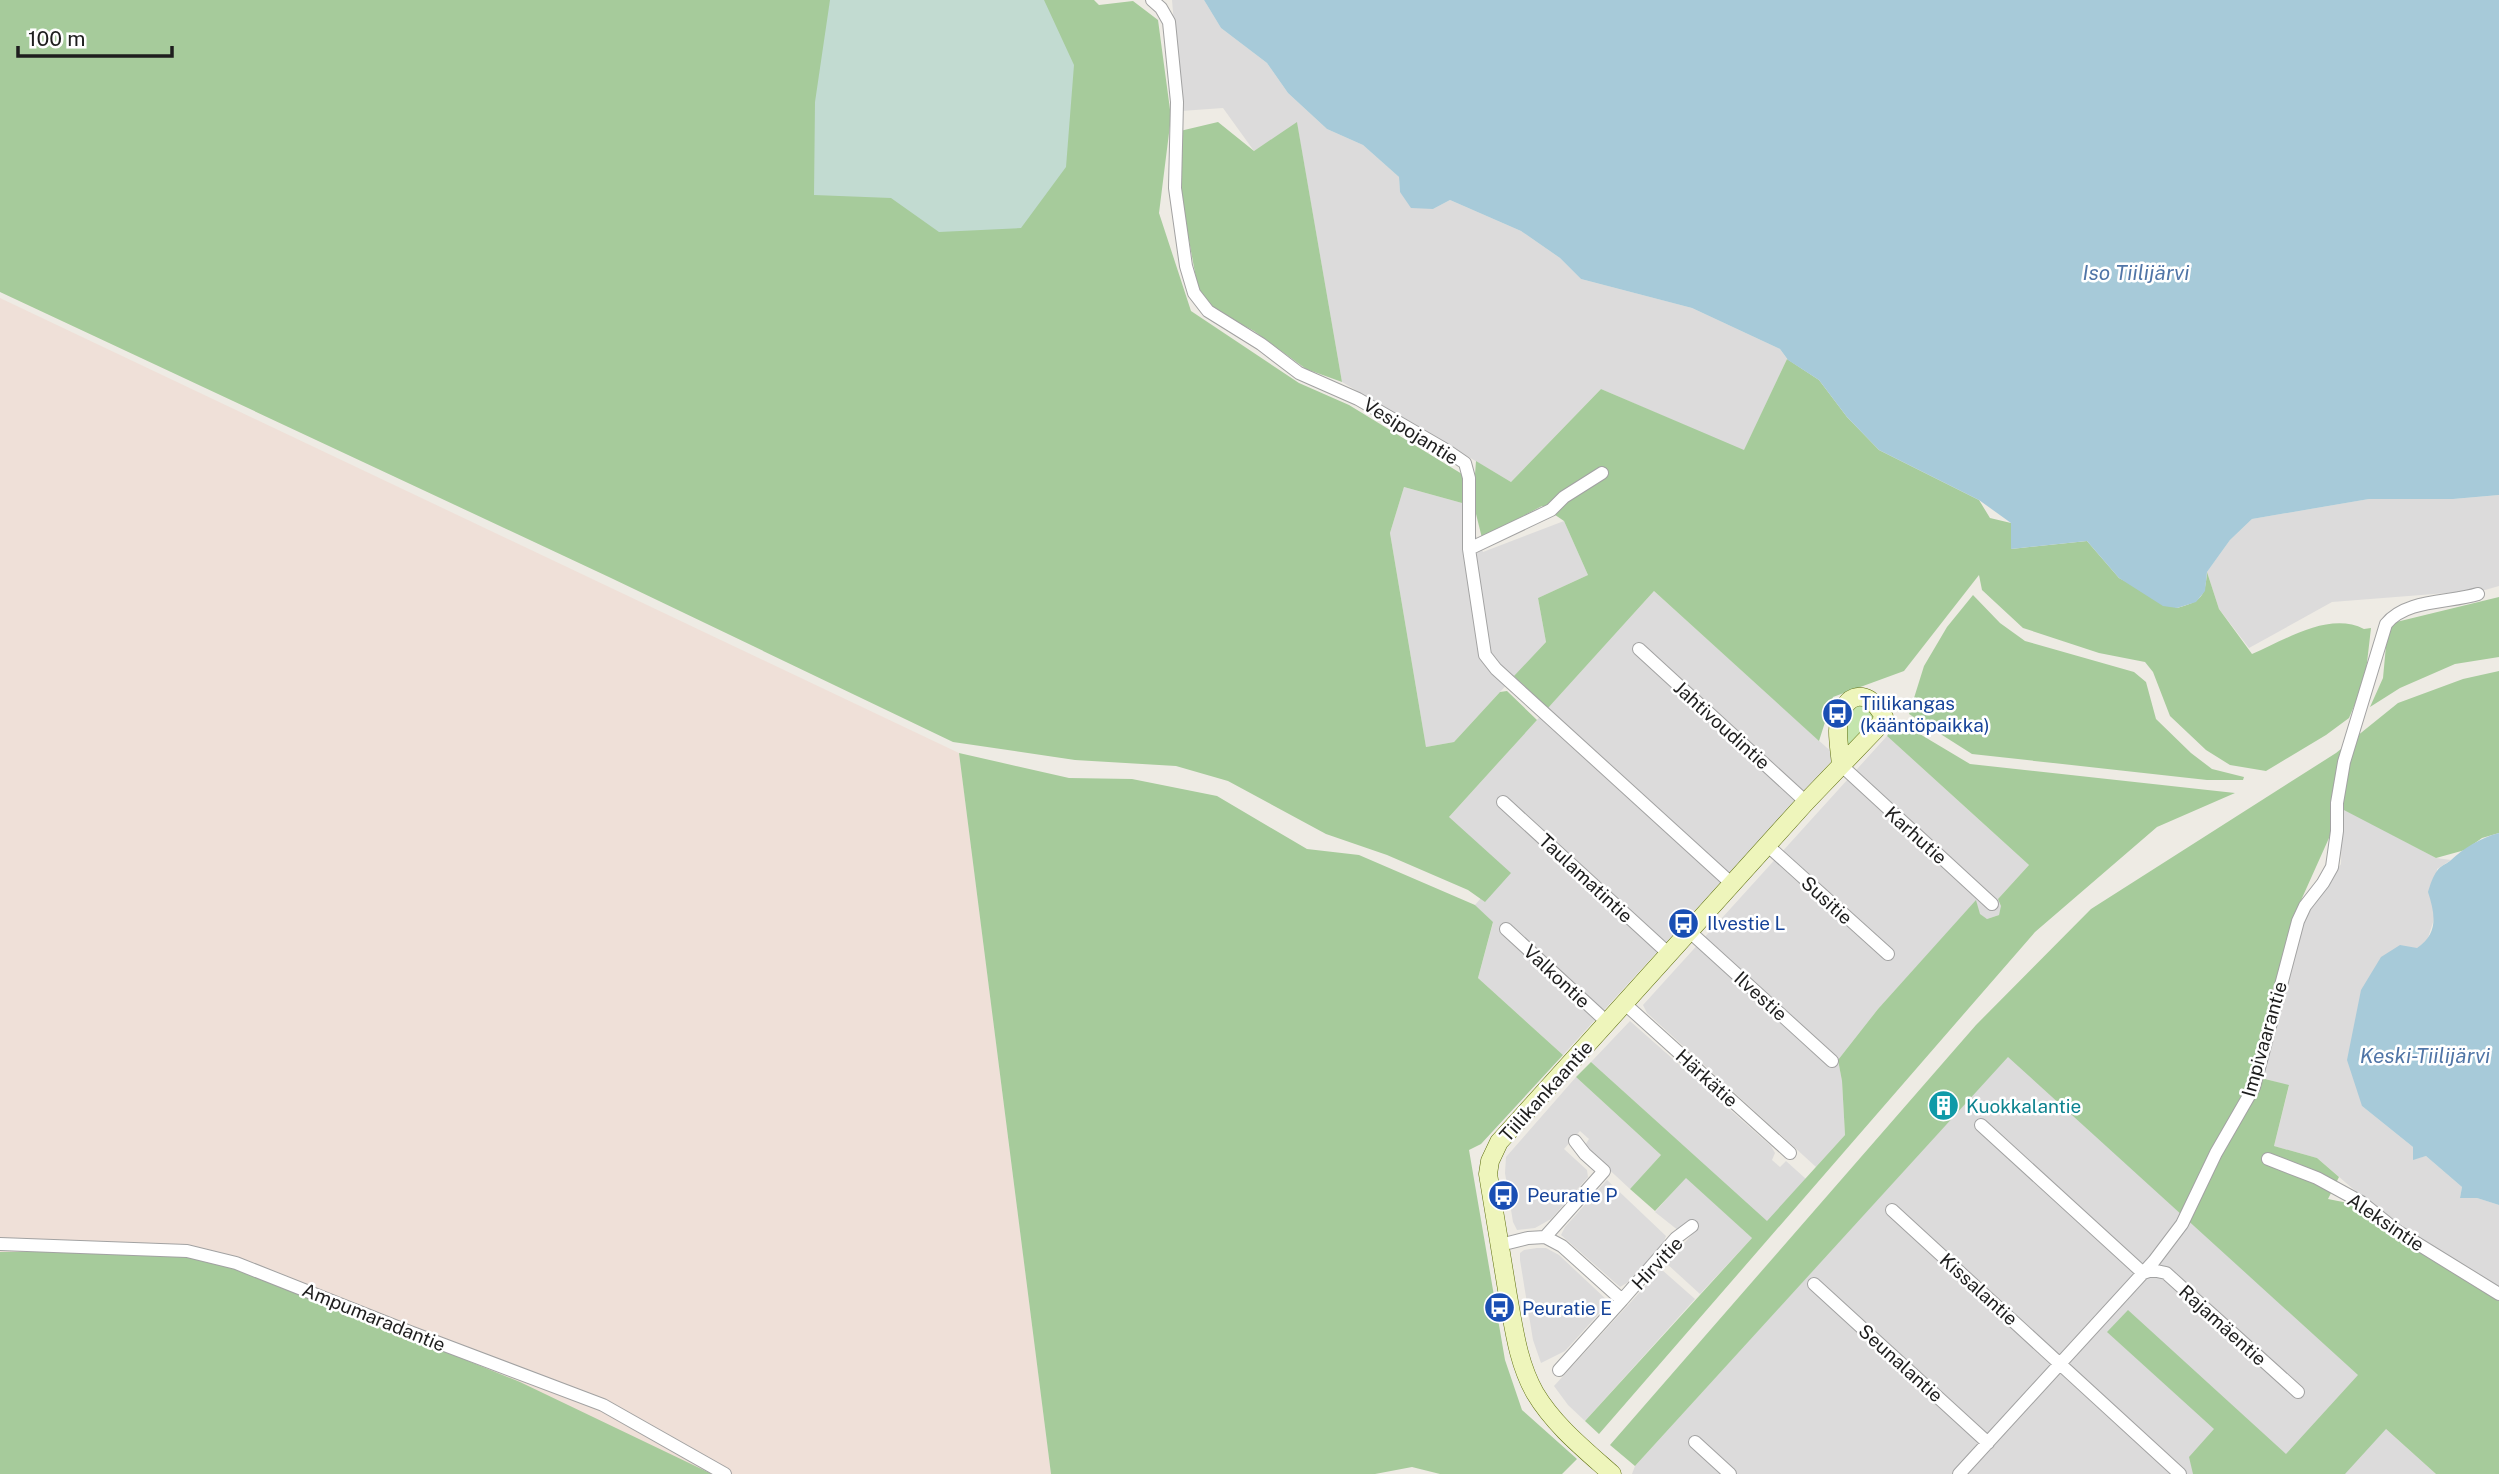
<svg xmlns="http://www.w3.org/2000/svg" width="2499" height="1474" font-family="'Public Sans',sans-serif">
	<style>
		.residential { fill: #dcdbdb }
		.military { fill: #efe0d8 }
		.grass { fill: #c4e5ad }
		.forest { fill: #a6cb9b }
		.wetland { fill: #c2dbd1 }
		.water { fill: #a7cad9 }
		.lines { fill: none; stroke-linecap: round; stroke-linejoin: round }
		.street-casing { stroke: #a2a2a2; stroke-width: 14 }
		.secondary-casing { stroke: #5c6e0b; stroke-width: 19 }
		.street { stroke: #fff; stroke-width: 12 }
		.secondary { stroke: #eef5bb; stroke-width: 18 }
		.labels { text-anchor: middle; stroke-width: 5; stroke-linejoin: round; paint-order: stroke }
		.street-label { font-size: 19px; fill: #1e1e1e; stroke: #fff }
		.transit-label { font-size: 19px; fill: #164399; stroke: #fff; text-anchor: start }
		.culture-label { font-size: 19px; fill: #0d838f; stroke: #fff; text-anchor: start }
		.water-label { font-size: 21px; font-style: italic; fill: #5075a7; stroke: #fff }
	</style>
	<rect width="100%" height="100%" fill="#eeebe4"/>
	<!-- residential -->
	<path class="residential" d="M1172,0H1204L1221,28L1267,63L1288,93L1327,129L1363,145L1399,177L1400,192L1433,209L1450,200L1521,231L1560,258L1581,279L1692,308L1780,349L1787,359L1744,451L1601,389L1511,482L1342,382L1297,123L1254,151L1223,108L1181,111Z
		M1404,487L1462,503L1483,552L1564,521L1588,575L1538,598L1546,642L1454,742L1426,747L1390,533Z
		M2499,495V586L2485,590L2332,602L2249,648L2219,609L2207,572L2230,540L2252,519L2369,499H2453Z
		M1654,591L1836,756L1563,1055L1478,978L1493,923L1475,905L1481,898L1485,902L1449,817Z
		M1887,736L2029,865L1998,899L2002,906L1999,915L1987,919L1979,914L1976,901L1878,1009L1838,1060L1842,1081L1845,1135L1816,1167L1647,1013L1643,1005Z
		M2342,808L2436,858L2451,860L2437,869L2435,916L2427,941L2417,948L2362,1106L2413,1147L2414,1159L2426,1156L2462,1187L2460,1198H2477L2499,1205V1289L2401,1230L2317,1158L2274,1146L2289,1086L2263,1078L2303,920L2341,864Z
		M1630,1021L1771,1146L1775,1153L1772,1160L1780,1167L1786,1161L1806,1179L1767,1222L1591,1062Z
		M2008,1056L2359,1375L2386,1429L2436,1474H1632L1635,1466Z
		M1576,1077L1661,1155L1630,1189L1587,1149L1585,1145L1589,1139L1580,1131L1564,1149L1587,1170L1588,1177L1551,1219L1535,1228L1517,1230L1513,1222L1505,1173L1506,1157Z
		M1686,1177L1752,1238L1700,1294L1666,1263L1699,1227L1693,1221L1679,1231L1655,1212Z
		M1607,1180L1666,1236L1663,1244L1627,1283L1620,1287L1561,1235L1565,1227Z
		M1537,1248H1546L1559,1255L1608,1301L1604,1308L1565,1351L1541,1363L1533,1340L1520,1260V1253L1524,1250Z
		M1661,1269L1695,1299L1585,1421L1568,1405L1554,1386Z"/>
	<!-- military -->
	<path class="military" d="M0,298L959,753L1051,1474H0Z"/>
	<!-- grass -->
	<path class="grass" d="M1861,701L1873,705L1874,719L1845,754L1843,720Z"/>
	<!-- forest -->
	<path class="forest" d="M0,0H1094L1099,5L1133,1L1158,20L1171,117L1159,213L1191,311L1299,383L1349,405L1462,474V503L1404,487L1390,533L1426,747L1454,742L1500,692L1507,691L1537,720L1449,817L1511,873L1485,902L1468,890L1387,855L1326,834L1228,781L1176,766L1075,760L953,742L611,578L0,292Z
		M1218,122L1254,151L1297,122L1342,382L1306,369L1254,331L1216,311L1199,294L1179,187L1180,131Z
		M1787,359L1819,380L1847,417L1879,450L1979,500L1990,518L2011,523V549L2087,541L2119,578L2177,608C2202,601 2205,597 2207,572L2219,609L2252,654C2285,640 2329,611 2364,629L2371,628L2365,680L2349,718L2326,735L2266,771L2230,765L2206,750L2170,716L2153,672L2145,662L2099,653L2023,628L1982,590L1979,575L1904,671L1833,697L1819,741L1654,591L1548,708L1514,676L1546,642L1538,598L1588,575L1564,521L1542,506L1482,538L1473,502L1476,461L1511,482L1601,389L1744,450Z
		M1973,595L2000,623L2025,641L2134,672L2146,682L2156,719L2191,753L2212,769L2244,777L2243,780H2207L1972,754L1909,714L1924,666L1947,627Z
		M2499,597V657L2455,664L2400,688L2370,707L2383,678L2388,624Z
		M2499,671V833L2482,838L2465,850L2436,858L2342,809L2294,916L2253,1076L2289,1085L2274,1146L2317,1158L2339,1177L2328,1199L2358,1205L2397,1235L2499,1301V1474H2436L2386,1429L2345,1474H2193L2189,1457L2214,1429L2107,1332L2128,1310L2286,1454L2358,1375L2008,1057L1635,1466L1610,1445L1976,1025L2091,909L2336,753L2398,703L2463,679Z
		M1898,721L1970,764L2235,793L2157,827L2035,932L1599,1434L1585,1421L1752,1238L1686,1178L1655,1211L1630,1189L1661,1155L1576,1077L1591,1062L1767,1221L1845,1135L1842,1081L1838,1060L1878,1009L1976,900L1980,914L1987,919L1999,915L2001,906L1998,899L2029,865L1887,736Z
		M959,753L1069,778L1132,779L1217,796L1307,849L1359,855L1475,905L1493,922L1478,978L1563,1055L1481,1144L1469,1150L1505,1360L1522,1410L1577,1459L1562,1474H1440L1412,1467L1375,1474H1051Z
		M79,1251L184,1256L253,1273L520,1382L712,1474H0V1252Z"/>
	<!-- wetland -->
	<path class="wetland" d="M830,0H1044L1074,65L1066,167L1021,228L939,232L891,198L814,195L815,102Z"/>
	<!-- water -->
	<path class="water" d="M1204,0H2499V495L2453,499H2369L2252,519L2230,540L2207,572L2205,591L2196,602L2177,608L2163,606L2119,578L2087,541L2011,549V523L1979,500L1879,450L1847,417L1819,380L1788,360L1780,349L1692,308L1581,279L1560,258L1521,231L1450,200L1433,209L1411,208L1400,192L1399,177L1363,145L1327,129L1288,93L1267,63L1221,28Z
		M2499,833V1205L2477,1198H2460L2462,1187L2426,1156L2413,1160V1147L2362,1106L2347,1060L2361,990L2381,957L2400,945L2417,948C2439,933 2435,914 2428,892C2430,885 2433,876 2437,871C2440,866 2446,864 2450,861C2464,848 2480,838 2499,833Z"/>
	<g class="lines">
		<defs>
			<path id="street" d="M1152,0L1161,8L1169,22L1177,102L1175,188L1186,266L1194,293L1208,311L1261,344L1299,373L1358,399L1446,450L1465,463L1469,478V549L1485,655L1496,669L1732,884
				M1469,549L1551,510L1564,497L1602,473
				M1639,649L1806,802
				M1841,765L1992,904
				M1503,802L1669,954
				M1767,845L1888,954
				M1506,929L1608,1023
				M1689,931L1832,1061
				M1625,1004L1790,1153
				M1981,1125L2143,1273L2152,1270L2166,1273L2298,1392
				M2268,1159L2317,1178L2361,1202L2397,1231L2499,1294
				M1892,1210L2180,1474
				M1545,1237L1562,1246L1622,1300L1676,1238L1692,1226
				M0,1244L187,1251L236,1263L410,1332L603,1405L725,1474
				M1500,1245L1528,1238L1545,1237L1604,1171L1585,1154L1575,1141
				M1814,1284L1988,1443
				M1559,1370L1622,1300
				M1695,1442L1730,1474
				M1959,1474L2154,1261L2182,1224L2216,1153L2254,1087L2298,921L2305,906L2323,883L2332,867L2337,831V803L2344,762L2386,624C2406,599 2449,603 2478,594"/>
			<path id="secondary" d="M1612,1474C1584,1449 1554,1425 1535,1393C1518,1363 1514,1329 1508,1296C1501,1255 1495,1215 1488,1174L1490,1161L1499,1142L1806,802L1878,727L1884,717C1865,682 1839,696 1838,731C1838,742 1840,754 1841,765"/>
		</defs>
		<!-- street casing -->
		<use href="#street" class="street-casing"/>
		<!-- secondary casing -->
		<use href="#secondary" class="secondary-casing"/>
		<!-- street -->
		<use href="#street" class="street"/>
		<!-- secondary -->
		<use href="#secondary" class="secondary"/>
	</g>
	<!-- icons -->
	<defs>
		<symbol id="bus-disc" viewBox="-11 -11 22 22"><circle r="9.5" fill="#1a4fb4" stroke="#fff"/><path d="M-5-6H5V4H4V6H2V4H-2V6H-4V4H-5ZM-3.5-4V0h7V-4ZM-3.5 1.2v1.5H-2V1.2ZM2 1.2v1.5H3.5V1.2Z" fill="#fff"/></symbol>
		<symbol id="building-disc" viewBox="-11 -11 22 22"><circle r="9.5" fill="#0f9aa8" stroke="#fff"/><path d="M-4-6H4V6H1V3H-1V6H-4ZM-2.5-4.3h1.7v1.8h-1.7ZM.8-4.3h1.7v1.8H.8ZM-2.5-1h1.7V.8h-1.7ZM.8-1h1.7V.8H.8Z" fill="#fff"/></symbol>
	</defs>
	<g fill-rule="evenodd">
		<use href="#bus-disc" x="1820" y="696" width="35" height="35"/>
		<use href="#bus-disc" x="1666" y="906" width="35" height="35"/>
		<use href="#building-disc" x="1926" y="1088" width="35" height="35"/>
		<use href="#bus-disc" x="1486" y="1178" width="35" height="35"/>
		<use href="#bus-disc" x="1482" y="1290" width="35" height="35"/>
	</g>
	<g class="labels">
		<!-- street labels -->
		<g class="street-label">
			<text transform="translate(1411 431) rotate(32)" y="7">Vesipojantie</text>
			<text transform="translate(1722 725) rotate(42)" y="7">Jahtivoudintie</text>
			<text transform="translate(1916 835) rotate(42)" y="7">Karhutie</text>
			<text transform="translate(1586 878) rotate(43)" y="7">Taulamatintie</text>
			<text transform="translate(1827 900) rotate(42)" y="7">Susitie</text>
			<text transform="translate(1557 976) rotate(43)" y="7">Valkontie</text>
			<text transform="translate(1761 996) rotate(42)" y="7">Ilvestie</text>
			<text transform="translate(2264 1039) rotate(-74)" y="7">Impivaarantie</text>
			<text transform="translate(1707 1078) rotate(42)" y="7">Härkätie</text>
			<text transform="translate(1546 1091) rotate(-48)" y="7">Tiilikankaantie</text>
			<text transform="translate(2386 1222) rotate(34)" y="7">Aleksintie</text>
			<text transform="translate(1657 1263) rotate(-47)" y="7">Hirvitie</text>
			<text transform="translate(1979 1289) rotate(42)" y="7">Kissalantie</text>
			<text transform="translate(374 1317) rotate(22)" y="7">Ampumaradantie</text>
			<text transform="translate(2223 1325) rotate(42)" y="7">Rajamäentie</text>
			<text transform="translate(1901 1363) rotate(42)" y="7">Seunalantie</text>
		</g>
		<!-- transit labels -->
		<g class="transit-label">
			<text x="1860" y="710">Tiilikangas<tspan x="1860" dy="22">(kääntöpaikka)</tspan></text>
			<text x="1707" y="930">Ilvestie L</text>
			<text x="1527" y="1202">Peuratie P</text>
			<text x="1522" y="1315">Peuratie E</text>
		</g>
		<!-- culture labels -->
		<g class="culture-label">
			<text x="1966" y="1113">Kuokkalantie</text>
		</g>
		<!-- water labels -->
		<g class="water-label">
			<text x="2136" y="280">Iso Tiilijärvi</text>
			<text x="2425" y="1063">Keski-Tiilijärvi</text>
		</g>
	</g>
	<!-- scale -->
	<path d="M18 46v10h154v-10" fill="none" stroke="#1e1e1e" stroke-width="3.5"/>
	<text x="28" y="46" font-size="21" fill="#1e1e1e" stroke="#ffffff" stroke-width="5" paint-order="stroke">100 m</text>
</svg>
